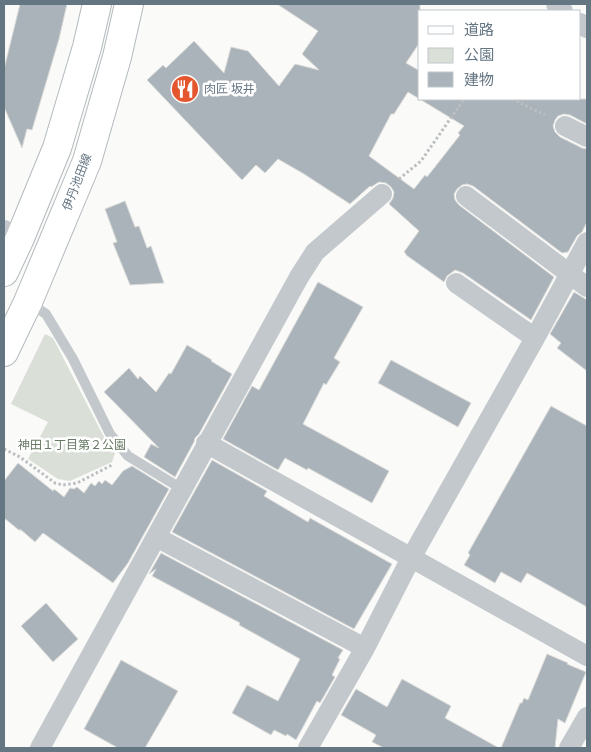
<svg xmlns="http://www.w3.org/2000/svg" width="591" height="752" font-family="Figtree,'Noto Sans JP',sans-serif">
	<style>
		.green { fill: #dadfd7 }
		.building { fill: #aab3b9; stroke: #dcdcda; fill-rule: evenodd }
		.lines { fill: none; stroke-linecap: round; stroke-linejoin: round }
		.secondary-casing { stroke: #b3babf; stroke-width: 30 }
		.path { stroke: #bbbfc2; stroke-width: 3; stroke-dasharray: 2.5 2.5; stroke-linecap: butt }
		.service { stroke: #c3c8cc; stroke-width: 10 }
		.minor { stroke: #c3c8cc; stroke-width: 20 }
		.secondary { stroke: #fff; stroke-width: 28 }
		.labels { text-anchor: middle; stroke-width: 5; stroke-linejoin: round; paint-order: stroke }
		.poi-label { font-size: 12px; fill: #657683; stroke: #fff; text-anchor: start }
		.street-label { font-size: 12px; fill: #657683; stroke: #fff }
		.park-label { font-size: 12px; fill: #687a64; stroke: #fff }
	</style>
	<rect width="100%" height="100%" fill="#fafaf8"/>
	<!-- green -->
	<path class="green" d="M45,334L53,338L107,443L115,453L112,462L70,481L58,479L28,459L48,422L11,404Z"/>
	<!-- building -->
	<path class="building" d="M20,4H67L59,39L32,130L27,129L22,148L4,107V69Z
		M277,4H420V42L406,63L420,71V99H587V124L570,115L564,114L558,116L555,120L553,126L555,132L560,137L582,148L587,149V222L582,232L577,236L568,252L562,253L473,186L467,184L462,185L457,189L454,194L455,200L459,205L554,277L531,320L463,273L455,270L447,276L444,282L406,255V254L404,252L419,231L389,204L393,198L394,192L391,187L386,183L379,182L371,187L370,186L350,204L304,174L278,159L265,173L256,165L242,180L147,80L163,65L166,68L194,41L224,73L231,47L248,51L279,86L295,64L319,70L302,54L318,31ZM408,92L464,126L458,133L460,135L427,177L425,175L414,189L369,156L391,114H394Z
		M125,201L135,227L139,226L147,248L151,246L164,283L130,285L113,243L117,242L105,209Z
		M318,282L363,307L334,358L340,362L326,385L324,383L303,424L389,471L372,503L308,468L307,470L285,458L278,470L223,439L252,386L259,390Z
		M574,292L587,300V371L557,348L561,343L550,334Z
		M187,345L212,360L211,361L232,374L199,434L195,438L194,442L175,477L144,457L151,444L159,448L104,392L129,368L138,379L140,376L156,392L169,373L171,374Z
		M391,360L471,403L458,427L378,383Z
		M551,406L587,426V607L527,573L521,583L501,572L495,583L464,565L470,555L468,553Z
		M212,460L267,491L264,496L308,522L310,518L392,564L354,629L172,532Z
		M18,463L53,491L54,489L64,497L70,488L74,489L77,487L84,493L91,483L95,486L99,481L102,484L105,480L112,485L123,471L132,466L169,489L128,563L113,583L43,533L35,542L20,529V531L4,518V481Z
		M161,553L343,650L338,658L340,659L332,675L335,677L320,703L317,701L296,740L287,734L286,736L274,730L271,735L232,713L247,685L278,701L300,659L239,625L240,623L152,576L156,569L149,574Z
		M46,603L78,639L53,662L21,626Z
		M547,654L568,663L567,664L586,672L565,723L558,719L555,748H501L520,703H522L524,698L528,700Z
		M121,660L178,691L145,748H118L84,729Z
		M402,679L451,706L445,718L499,748H384L372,742L376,735L341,715L356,689L387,707Z"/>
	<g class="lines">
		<defs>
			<path id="secondary" d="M4,272L20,238L57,148L87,47L97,4
				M4,352L28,302L87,161L117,57L129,4"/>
		</defs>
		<!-- secondary casing -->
		<use href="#secondary" class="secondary-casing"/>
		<!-- path -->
		<path class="path" d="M512,99L545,115
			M399,179L421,161L464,99
			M4,449L20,457L55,483L63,485L77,483L112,465"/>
		<!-- service -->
		<path class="service" d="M28,302L46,314L73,359L110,434L128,456L182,489"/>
		<!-- minor -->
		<path class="minor" d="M556,4L563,11
			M580,23L587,28
			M565,126L587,137
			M466,196L587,287
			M4,230L20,238
			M456,283L535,338
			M206,443L587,656
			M156,537L365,648
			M40,748C127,591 212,433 299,277L315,252L382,194
			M308,748L365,648L411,558L535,338L587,242
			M569,748L587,717"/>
		<!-- secondary -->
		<use href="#secondary" class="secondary"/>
	</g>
	<!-- icons -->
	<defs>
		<symbol id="restaurant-disc" viewBox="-11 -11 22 22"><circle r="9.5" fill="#e4572e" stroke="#fff"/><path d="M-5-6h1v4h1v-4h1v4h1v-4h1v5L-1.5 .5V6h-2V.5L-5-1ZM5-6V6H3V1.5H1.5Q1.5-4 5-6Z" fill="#fff"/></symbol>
	</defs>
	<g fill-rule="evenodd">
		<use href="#restaurant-disc" x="169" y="73" width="32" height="32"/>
	</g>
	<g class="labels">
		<!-- poi labels -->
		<g class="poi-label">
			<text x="204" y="93">肉匠 坂井</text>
		</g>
		<!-- street labels -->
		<g class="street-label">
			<text transform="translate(77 182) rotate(-69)" y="4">伊丹池田線</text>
		</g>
		<!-- park labels -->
		<g class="park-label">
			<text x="72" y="449">神田１丁目第２公園</text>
		</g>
	</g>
	<!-- border -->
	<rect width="591" height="752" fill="none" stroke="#657683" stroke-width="10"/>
	<!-- legend -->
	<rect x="418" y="10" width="162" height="90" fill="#ffffff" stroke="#c1c8cd"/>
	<rect x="428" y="26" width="25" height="8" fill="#ffffff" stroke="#c1c8cd"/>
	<text x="464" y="35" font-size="15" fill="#657683">道路</text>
	<rect x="428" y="48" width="25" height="15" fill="#dadfd7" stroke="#c1c8cd"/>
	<text x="464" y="60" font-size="15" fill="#657683">公園</text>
	<rect x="428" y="72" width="25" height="15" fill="#aab3b9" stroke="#c1c8cd"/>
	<text x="464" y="85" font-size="15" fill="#657683">建物</text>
</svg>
